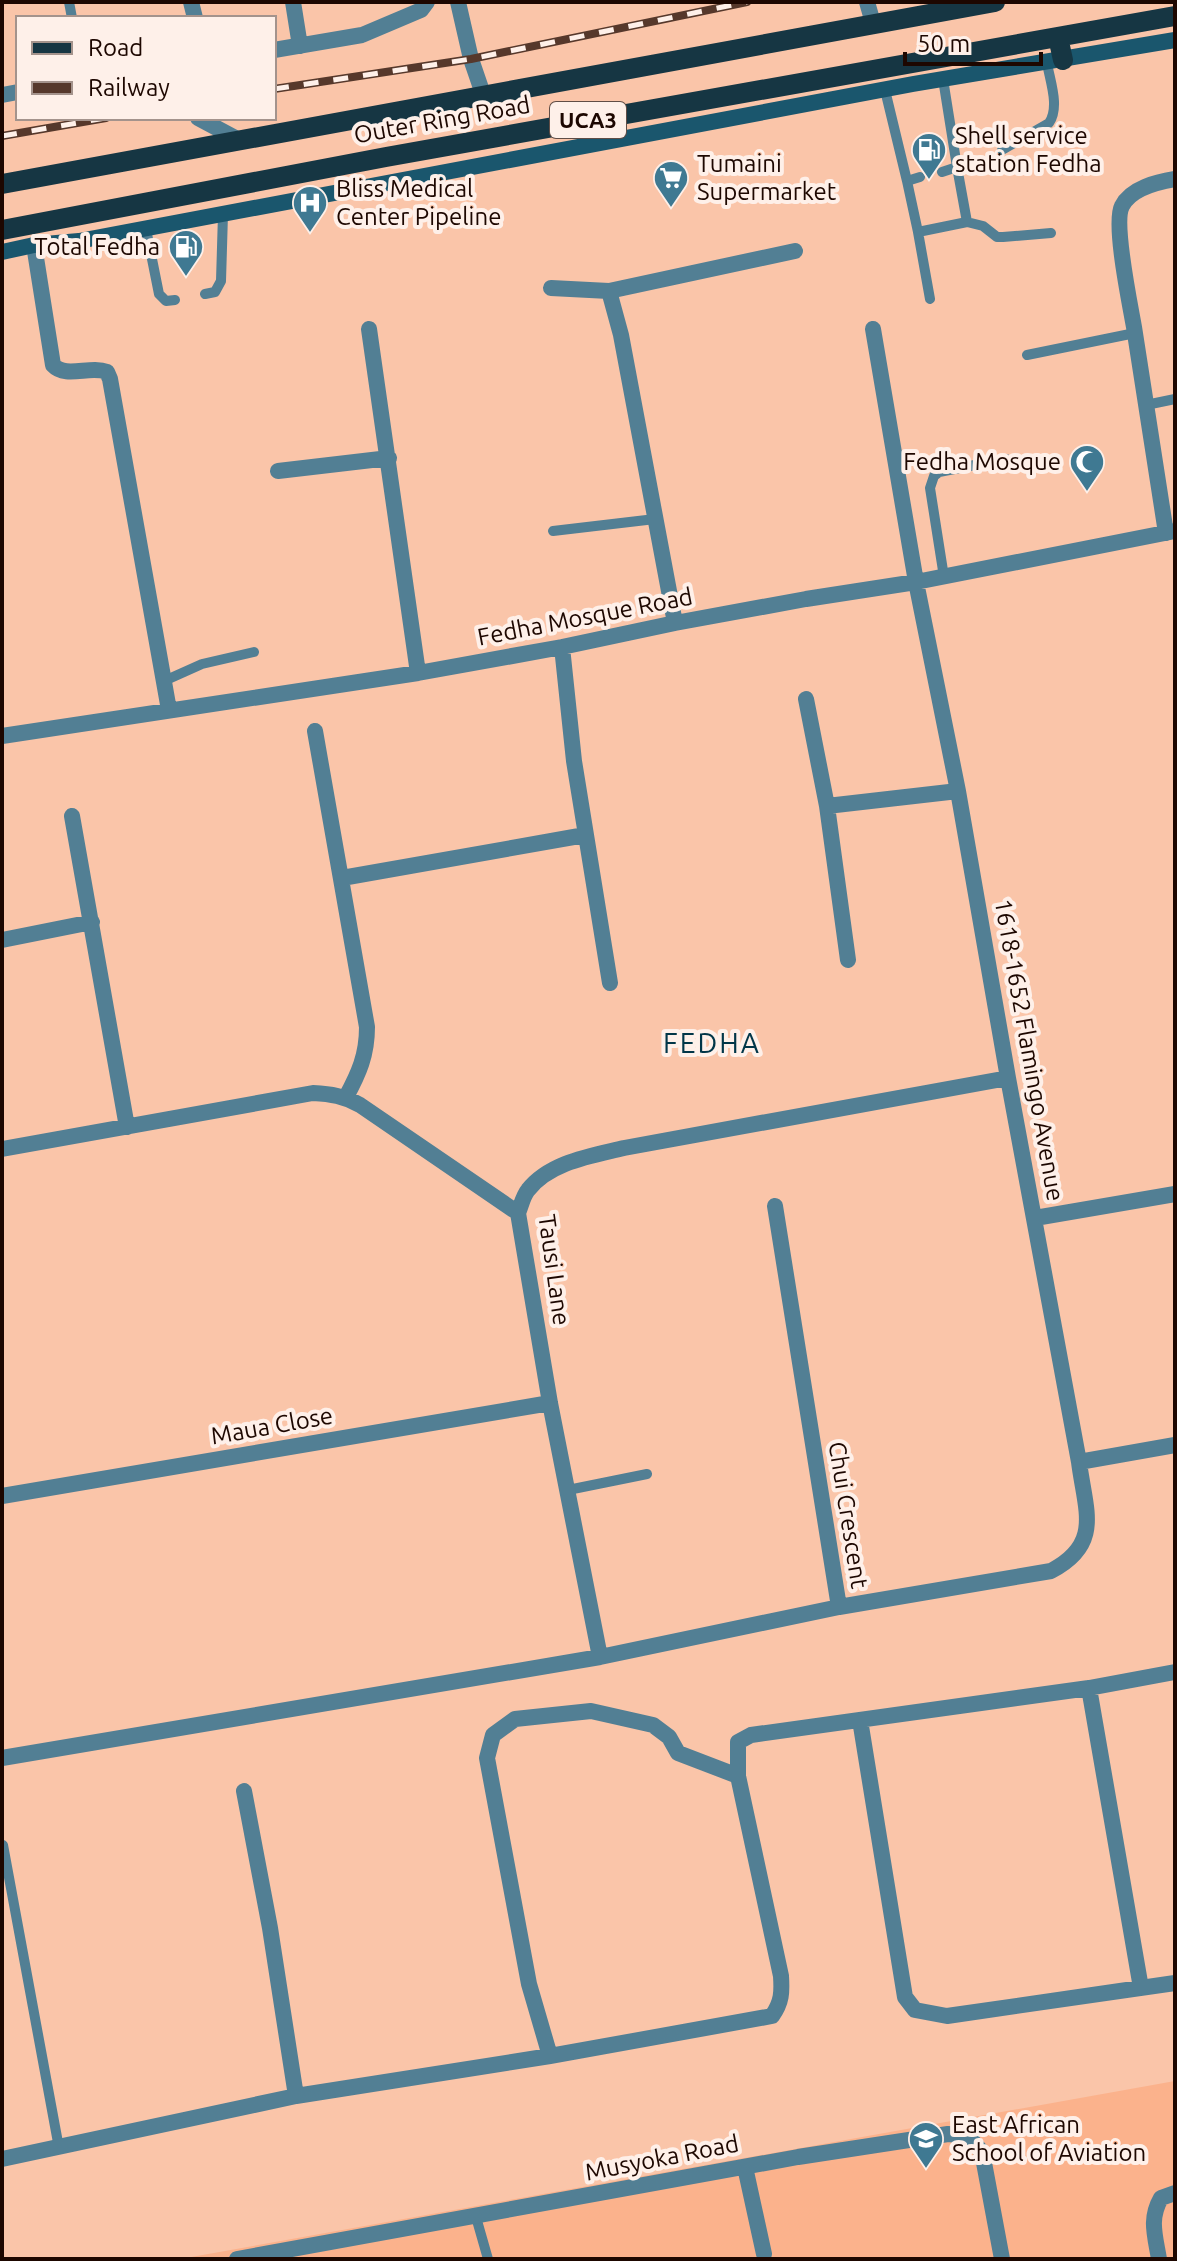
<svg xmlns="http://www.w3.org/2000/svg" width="1177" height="2261" font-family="Ubuntu,sans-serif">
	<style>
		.built { fill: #fbb28c }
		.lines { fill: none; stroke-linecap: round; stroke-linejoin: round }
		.service { stroke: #527f94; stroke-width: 10 }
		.minor { stroke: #527f94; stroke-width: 16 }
		.secondary { stroke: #1a566d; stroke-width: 16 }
		.primary { stroke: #163643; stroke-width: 20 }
		.rail-casing { stroke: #56382b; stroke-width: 8 }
		.rail { stroke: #fef0e9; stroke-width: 5; stroke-dasharray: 15; stroke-linecap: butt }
		.labels { text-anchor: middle; stroke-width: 8; stroke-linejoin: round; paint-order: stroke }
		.shield { fill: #fef0e9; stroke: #604d46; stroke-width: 2 }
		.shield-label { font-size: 22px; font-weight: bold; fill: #1d0700 }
		.street-label { font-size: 24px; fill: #1d0700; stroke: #fef0e9 }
		.poi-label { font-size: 24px; fill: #1d0700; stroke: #fef0e9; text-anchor: start }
		.quarter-label { font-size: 28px; letter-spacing: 2px; fill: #013648; stroke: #fef0e9 }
	</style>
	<rect width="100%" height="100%" fill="#fac5a9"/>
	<!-- built -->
	<path class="built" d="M1175,2081V2259H180Z"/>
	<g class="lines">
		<!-- service -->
		<path class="service" d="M69,2L72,18
			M885,90L907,181L920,177
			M1002,150L1049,123C1060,107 1050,81 1047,63
			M957,167L967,222L983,226L997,237H1003L1051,233
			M942,172L957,167L943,79
			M907,181L918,232L967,222
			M146,229L159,294L166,301L175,300
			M918,232L930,299
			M205,294L215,292L221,281L223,214
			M1027,355L1135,333
			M1146,405L1175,399
			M553,531L655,519
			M944,577L930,488L934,476L939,472L1006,459
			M164,681L202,664L254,652
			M568,1490L647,1474
			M3,1845L59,2148
			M476,2217L488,2259"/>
		<!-- minor -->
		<path class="minor" d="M191,2L195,18
			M293,2L300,46
			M458,2L471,59L484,97
			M867,2L873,23
			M274,50L362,35L421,10L427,2
			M2,95L18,92
			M198,118L241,141
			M34,245L53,365C66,379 90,365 107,372L110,379L169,710
			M551,288L609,291
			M369,329L418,673
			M278,471L389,458
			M1166,533C1155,464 1145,396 1134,327C1130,304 1113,223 1122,206C1131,188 1157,182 1175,179
			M675,623L621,335L609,291L795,251
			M562,647L574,761L610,983
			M806,699L827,806L848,960
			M315,731L367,1027C367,1055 359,1073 346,1097
			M2,736L418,673L562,647L675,623L806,599L916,582L1175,531
			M827,806L958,791
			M72,816L127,1127
			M342,878L585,835
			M2,940L92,922
			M2,1149L313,1093C331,1094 344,1096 360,1105L518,1213
			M775,1206L839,1607L1051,1571C1103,1544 1085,1510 1079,1462L1008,1078L958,791L916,582L873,329
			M1035,1218L1175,1194
			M1079,1462L1175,1445
			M2,1496L550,1403
			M600,1657L550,1403L518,1213C521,1206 523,1196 528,1190C550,1162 591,1156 624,1148L1008,1078
			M1089,1688L1141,1988
			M860,1720L905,1997L915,2010L947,2016L1175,1983
			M2,1758L600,1657L839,1607
			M244,1791L270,1928L296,2096
			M550,2056L529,1984L487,1758L493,1735L515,1719L591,1711L653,1725L669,1737L678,1753L738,1776
			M2,2159L296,2096L550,2056L772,2016C782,2002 782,1992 781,1976L738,1776V1742L751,1735L1089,1688L1175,1672
			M745,2167L764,2254
			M237,2259L798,2157L948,2134L968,2136L982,2152L1002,2259
			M1159,2259C1155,2235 1149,2219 1161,2198L1175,2193"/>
		<!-- secondary -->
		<path class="secondary" d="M2,252L34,245L79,241L913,84L1175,40"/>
		<!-- primary -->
		<path class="primary" d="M1058,37L1063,60
			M2,184L995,2
			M2,230L386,157L1175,16"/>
		<defs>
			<path id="rail" d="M274,89L471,59L747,2
				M2,136L106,118"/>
		</defs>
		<!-- rail casing -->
		<use href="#rail" class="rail-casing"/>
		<!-- rail -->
		<use href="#rail" class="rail"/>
	</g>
	<!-- icons -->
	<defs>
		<symbol id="fuel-pin" viewBox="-11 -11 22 30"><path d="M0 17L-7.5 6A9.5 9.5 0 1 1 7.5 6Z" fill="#3f7992" stroke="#fef0e9"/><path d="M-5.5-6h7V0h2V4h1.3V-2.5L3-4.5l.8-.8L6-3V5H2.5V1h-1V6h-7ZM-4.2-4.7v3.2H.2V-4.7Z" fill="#fff"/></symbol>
		<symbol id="supermarket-pin" viewBox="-11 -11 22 30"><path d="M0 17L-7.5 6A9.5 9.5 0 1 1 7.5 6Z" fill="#3f7992" stroke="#fef0e9"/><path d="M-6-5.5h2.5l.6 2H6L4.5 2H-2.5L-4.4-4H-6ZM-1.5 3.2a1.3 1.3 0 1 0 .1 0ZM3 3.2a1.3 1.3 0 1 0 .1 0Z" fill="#fff"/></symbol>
		<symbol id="hospital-pin" viewBox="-11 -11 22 30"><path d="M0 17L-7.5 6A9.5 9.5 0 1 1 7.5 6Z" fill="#3f7992" stroke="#fef0e9"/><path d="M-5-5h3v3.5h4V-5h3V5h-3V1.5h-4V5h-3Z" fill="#fff"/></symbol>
		<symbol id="mosque-pin" viewBox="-11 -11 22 30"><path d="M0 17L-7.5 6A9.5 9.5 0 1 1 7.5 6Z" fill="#3f7992" stroke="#fef0e9"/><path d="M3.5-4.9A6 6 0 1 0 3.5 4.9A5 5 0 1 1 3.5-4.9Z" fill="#fff"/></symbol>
		<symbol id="university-pin" viewBox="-11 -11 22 30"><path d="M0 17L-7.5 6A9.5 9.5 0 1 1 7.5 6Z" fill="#3f7992" stroke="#fef0e9"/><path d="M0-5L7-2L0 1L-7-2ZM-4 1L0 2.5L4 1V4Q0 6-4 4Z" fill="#fff"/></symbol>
	</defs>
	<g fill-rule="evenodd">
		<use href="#fuel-pin" x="909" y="130" width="40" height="54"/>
		<use href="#supermarket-pin" x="651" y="158" width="40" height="54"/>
		<use href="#hospital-pin" x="290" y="183" width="40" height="54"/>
		<use href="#fuel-pin" x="166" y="227" width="40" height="54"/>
		<use href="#mosque-pin" x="1067" y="442" width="40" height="54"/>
		<use href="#university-pin" x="906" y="2119" width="40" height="54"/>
	</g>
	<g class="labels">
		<!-- shield labels -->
		<rect class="shield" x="550" y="102" width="76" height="36" rx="6"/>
		<g class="shield-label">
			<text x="588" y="128">UCA3</text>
		</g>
		<!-- street labels -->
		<g class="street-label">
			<text transform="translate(442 120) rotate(-10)" y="8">Outer Ring Road</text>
			<text transform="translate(585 617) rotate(-11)" y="8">Fedha Mosque Road</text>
			<text transform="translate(1029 1050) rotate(80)" y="8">1618-1652 Flamingo Avenue</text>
			<text transform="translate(554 1270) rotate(82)" y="8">Tausi Lane</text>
			<text transform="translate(272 1426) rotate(-10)" y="8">Maua Close</text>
			<text transform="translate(848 1515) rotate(81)" y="8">Chui Crescent</text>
			<text transform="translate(662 2158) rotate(-11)" y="8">Musyoka Road</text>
		</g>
		<!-- poi labels -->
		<g class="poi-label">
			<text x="955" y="144">Shell service<tspan x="955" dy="28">station Fedha</tspan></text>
			<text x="697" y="172">Tumaini<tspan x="697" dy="28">Supermarket</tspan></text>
			<text x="336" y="197">Bliss Medical<tspan x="336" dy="28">Center Pipeline</tspan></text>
			<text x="160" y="255" text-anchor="end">Total Fedha</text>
			<text x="1061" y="470" text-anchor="end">Fedha Mosque</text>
			<text x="952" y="2133">East African<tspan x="952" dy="28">School of Aviation</tspan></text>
		</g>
		<!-- quarter labels -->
		<g class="quarter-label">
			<text x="712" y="1053">FEDHA</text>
		</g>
	</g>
	<!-- border -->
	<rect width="1177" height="2261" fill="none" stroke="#1d0700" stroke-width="8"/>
	<!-- legend -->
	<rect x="16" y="16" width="260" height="104" fill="#fef0e9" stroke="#a4938c" stroke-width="2"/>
	<rect x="32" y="42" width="40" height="12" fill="#163643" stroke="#a4938c" stroke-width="2"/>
	<text x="88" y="56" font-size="24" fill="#1d0700">Road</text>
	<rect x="32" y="82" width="40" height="12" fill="#56382b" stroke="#a4938c" stroke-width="2"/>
	<text x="88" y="96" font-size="24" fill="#1d0700">Railway</text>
	<!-- scale -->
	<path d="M905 52v12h136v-12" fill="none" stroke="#1d0700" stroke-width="4"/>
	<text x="917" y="52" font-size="24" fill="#1d0700" stroke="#fef0e9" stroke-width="6" paint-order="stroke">50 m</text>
</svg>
